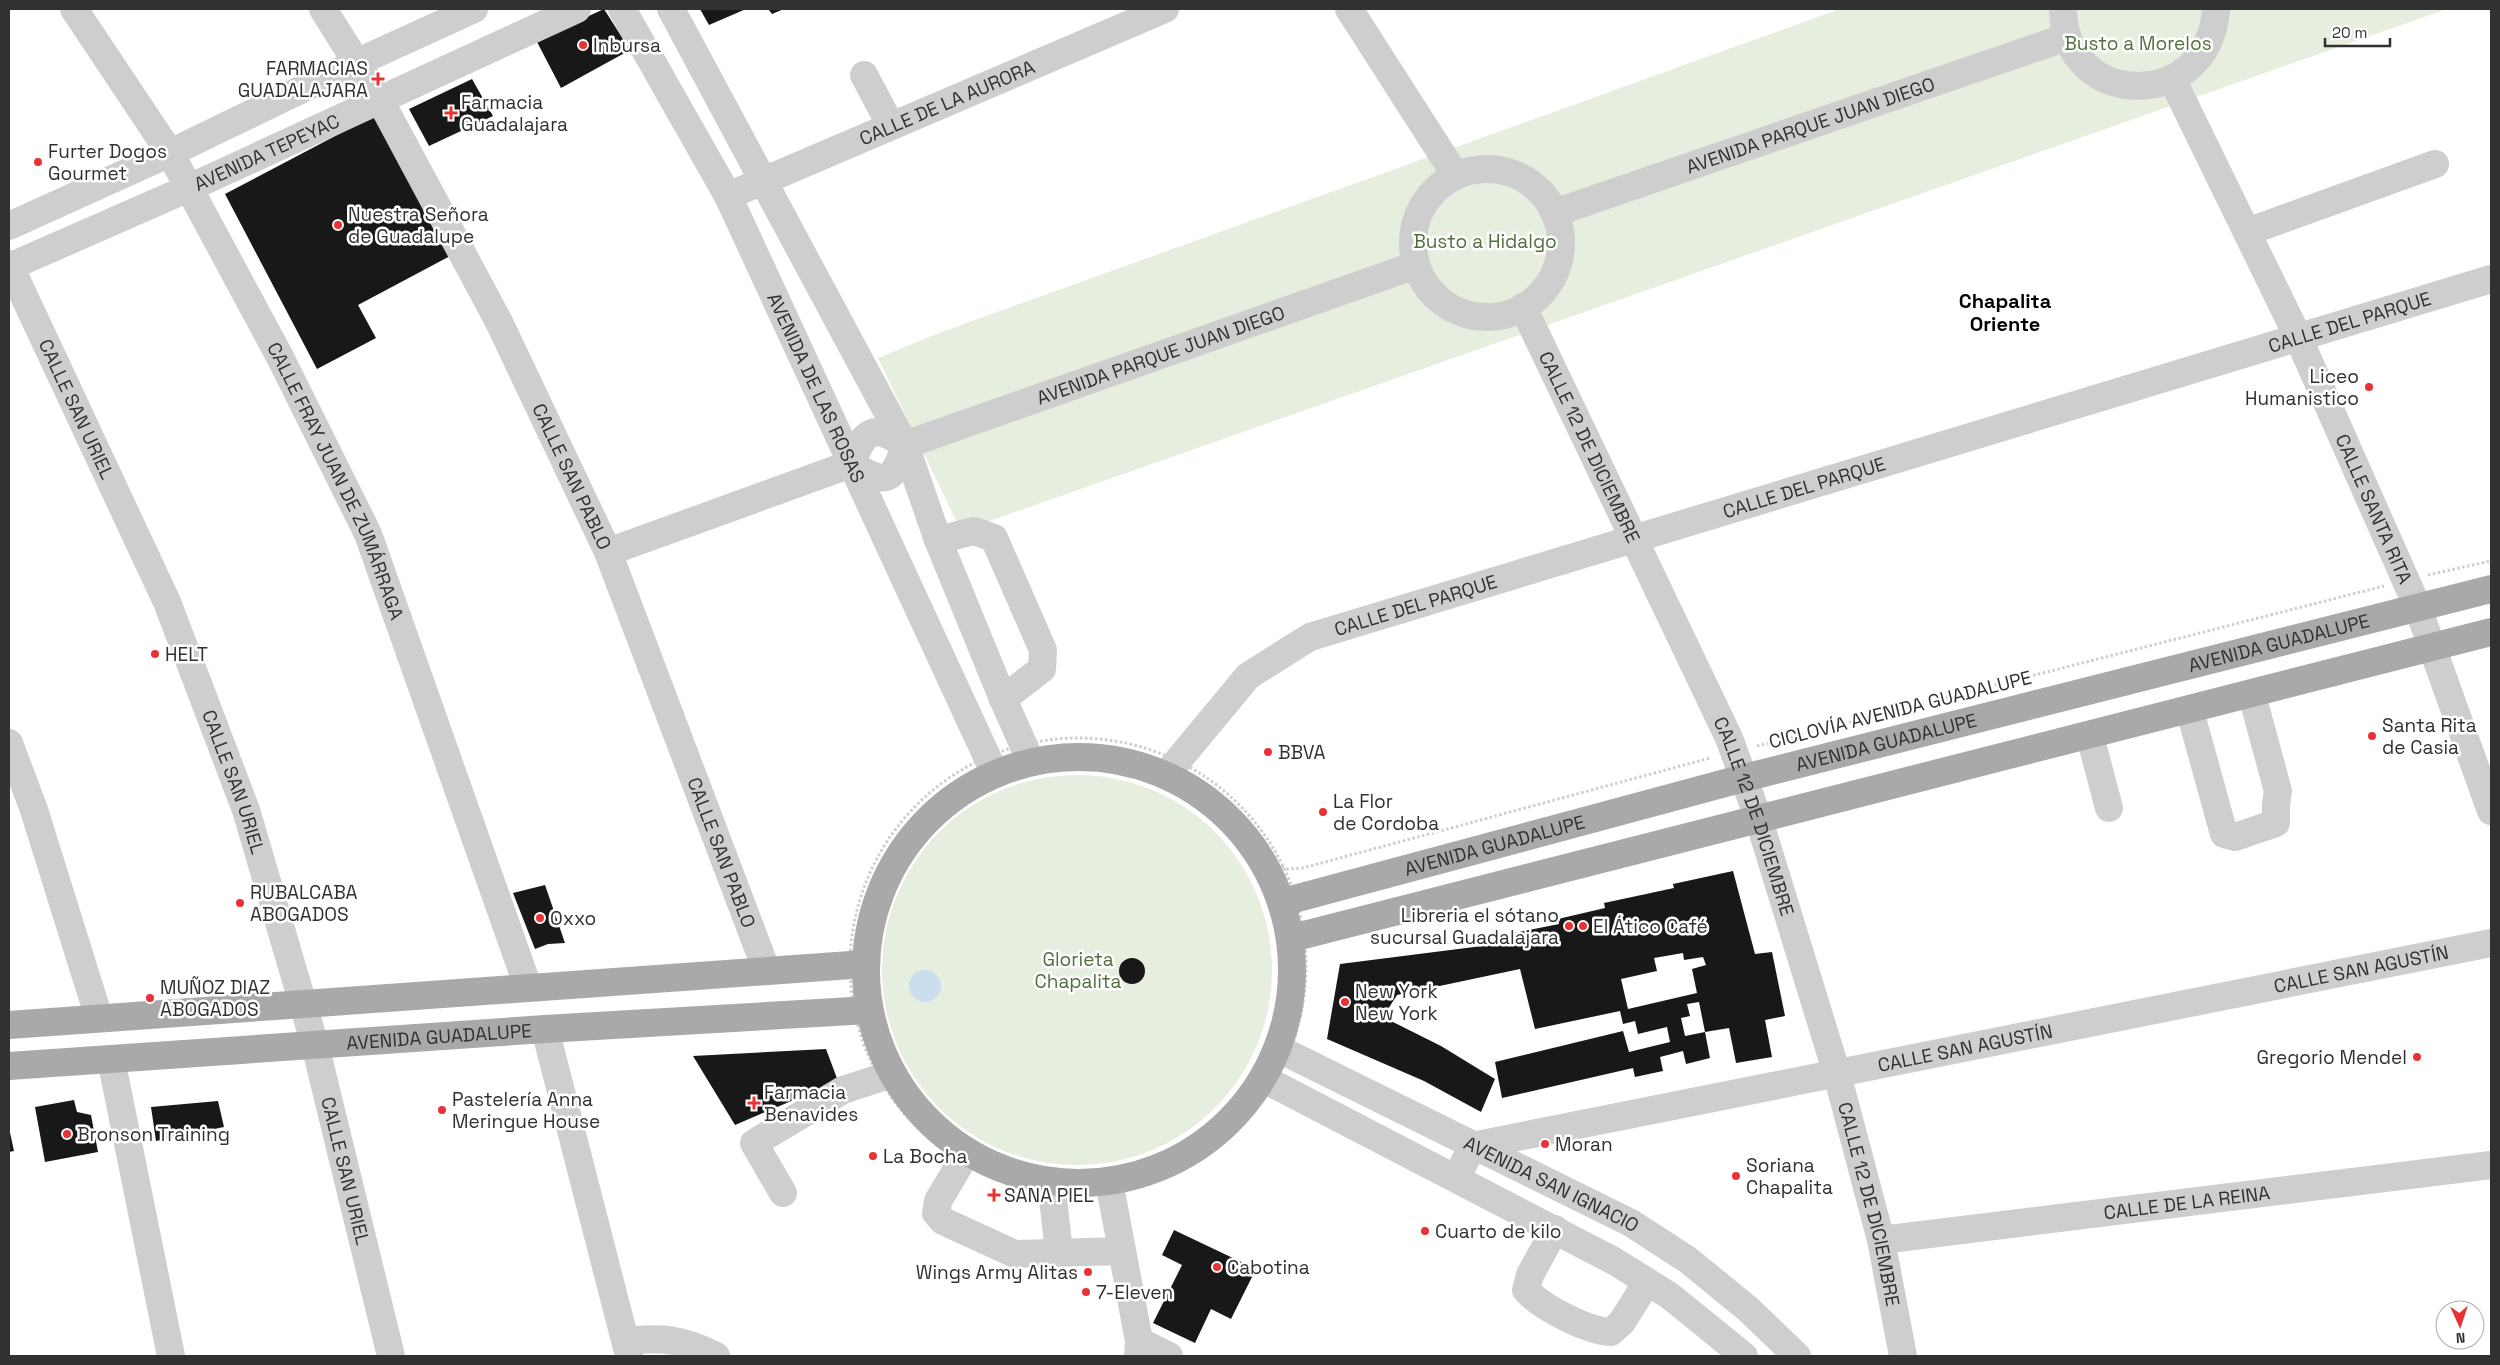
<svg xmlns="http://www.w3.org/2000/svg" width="2500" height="1365" font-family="'Space Grotesk',sans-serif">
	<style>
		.green { fill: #e6eedf }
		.water { fill: #cbdeed }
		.building { fill: #181818; fill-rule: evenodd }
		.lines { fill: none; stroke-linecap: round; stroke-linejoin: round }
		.path { stroke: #cecece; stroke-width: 3; stroke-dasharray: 2.5 2.5; stroke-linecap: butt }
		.minor { stroke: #cecece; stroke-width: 28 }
		.major { stroke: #a9a9a9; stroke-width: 28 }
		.poi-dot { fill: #e93235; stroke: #fff; stroke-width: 2 }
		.labels { text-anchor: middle; stroke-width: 5; stroke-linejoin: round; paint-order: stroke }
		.park-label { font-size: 19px; fill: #516e3d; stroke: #fff }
		.poi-label { font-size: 19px; fill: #313131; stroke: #fff; text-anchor: start }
		.street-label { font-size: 19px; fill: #313131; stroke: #fff }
		.neighbourhood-label { font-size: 20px; font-weight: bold; fill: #000; stroke: #fff }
	</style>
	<rect width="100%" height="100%" fill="#fff"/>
	<!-- green -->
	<path class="green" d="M1840,9H2447L961,531L878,358L939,333Z
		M882 970a195 195 0 1 1 390 0a195 195 0 1 1-390 0Z"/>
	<!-- water -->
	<path class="water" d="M909 986a16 16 0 1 1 32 0a16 16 0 1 1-32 0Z"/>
	<!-- building -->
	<path class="building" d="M604,9L630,50L561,88L536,40Z
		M700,9H746L709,25Z
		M768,9H784L772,14Z
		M472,79L493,116L429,146L409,109Z
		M377,114L452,255L358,305L376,338L317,369L225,194Z
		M1733,871L1755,954L1772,952L1785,1016L1765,1020L1772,1057L1736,1063L1729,1028L1705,1032L1710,1058L1686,1064L1683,1051L1660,1057L1663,1071L1635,1077L1633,1068L1502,1098L1495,1062L1623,1031L1629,1052L1670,1042L1667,1027L1638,1034L1635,1021L1623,1024L1620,1011L1535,1029L1520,969L1397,995L1383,1017L1441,1046L1495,1079L1481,1112L1424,1081L1327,1039L1340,964L1482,946L1515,937L1514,933L1559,924L1558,919L1605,908L1604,903L1674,888L1673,884ZM1683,953L1684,960L1703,957L1706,965L1692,969L1697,993L1628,1009L1621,979L1657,971L1654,958ZM1699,1002L1705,1032L1685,1036L1681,1018L1690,1016L1687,1004Z
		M545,885L565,943L548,944L535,949L513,893Z
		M1119 971a13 13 0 1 1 26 0a13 13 0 1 1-26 0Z
		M826,1049L838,1081L735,1125L693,1056Z
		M74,1100L77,1112L91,1115L98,1152L45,1162L35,1107Z
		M218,1101L224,1127L156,1141L151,1107Z
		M9,1128L14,1151L9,1152Z
		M1174,1230L1256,1269L1231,1319L1211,1309L1195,1343L1153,1323L1182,1265L1162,1255Z"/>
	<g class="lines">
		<!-- path -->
		<path class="path" d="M2428,575L2491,561
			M850 966a228 228 0 1 1 456 0a228 228 0 1 1-456 0Z
			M1757,746L2384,586
			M1282,866L1288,869L1303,868L1710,758"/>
		<!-- minor -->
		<g class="minor">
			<path id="s1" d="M74,9L170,153L189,188L280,357L368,534L528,987"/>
			<path id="s2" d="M323,9L380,100L499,322L608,552L766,969"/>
			<path id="s3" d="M622,9L728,196L995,774"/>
			<path d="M671,9L905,445L938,540L1003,699L1031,762"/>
			<path d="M1349,9L1456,176"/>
			<path d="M2063,9C2064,110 2209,113 2216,9"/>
			<path d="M864,75L891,126"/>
			<path id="s4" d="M2172,79L2298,337L2418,608L2491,811"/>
			<circle cx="1487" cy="243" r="74"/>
			<path id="s5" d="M728,196L1165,9"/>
			<path id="s6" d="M1554,213L2067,37"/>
			<path d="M9,226L170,153L358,62L474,9"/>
			<path d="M2247,232L2435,164"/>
			<path id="s7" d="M9,264L167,602L246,810L315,1045L391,1356"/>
			<path id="s8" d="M9,267L189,188L577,9"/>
			<path id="s9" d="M1523,307L1729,738L1759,820L1837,1074L1881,1240L1903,1356"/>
			<path d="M851,464C885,485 893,484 905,445"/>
			<path d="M938,540L974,531L994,538L1043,650L1042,669L1003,699"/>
			<path id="s10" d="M608,552L851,464C858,448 865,424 888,435C894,437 899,442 905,445L1416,265"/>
			<path d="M2190,711L2224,834L2235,837L2276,823V804L2278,791L2252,695"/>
			<path d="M2090,736L2109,808"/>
			<path d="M9,743L34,810L99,1018"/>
			<path id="s11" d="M1166,775L1248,676L1310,637L2491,279"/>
			<path d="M545,1029L629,1356"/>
			<path id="s12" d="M1279,1049L1631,1223L1688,1260L1748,1309L1797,1356"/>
			<path d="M111,1059L171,1356"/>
			<path d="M1264,1079L1614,1261L1670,1296L1744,1356"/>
			<path d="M967,1152L938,1201L936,1213L943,1221L1015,1254L1122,1251"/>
			<path id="s13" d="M1457,1178L1472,1146L2491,943"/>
			<path d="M1051,1181L1059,1252"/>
			<path d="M1109,1181L1139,1341L1138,1356"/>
			<path d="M783,1193L754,1143L843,1090L892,1074"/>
			<path d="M1555,1229L1530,1275L1526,1290C1541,1307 1587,1331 1611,1332L1622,1322L1647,1282"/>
			<path id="s14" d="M1881,1240L2491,1165"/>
			<path d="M626,1341C663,1337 682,1339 716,1356"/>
			<path d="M1139,1341L1169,1356"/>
		</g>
		<!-- major -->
		<g class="major">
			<circle cx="1079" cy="970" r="213"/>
			<path id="s15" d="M1283,902L1744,778L2491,589"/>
			<path d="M1292,938L2491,632"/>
			<path d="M9,1025L865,964"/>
			<path id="s16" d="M9,1066L545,1029L869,1010"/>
		</g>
	</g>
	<!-- markers -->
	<g class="poi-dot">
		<circle cx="583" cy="45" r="5"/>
		<path d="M375.5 71.5h5v5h5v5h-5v5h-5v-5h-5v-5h5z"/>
		<path d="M448.5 105.5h5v5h5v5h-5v5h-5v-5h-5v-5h5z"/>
		<circle cx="38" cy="162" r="5"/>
		<circle cx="338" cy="225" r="5"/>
		<circle cx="2369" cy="387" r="5"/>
		<circle cx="155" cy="654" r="5"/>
		<circle cx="2372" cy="736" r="5"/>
		<circle cx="1268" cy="752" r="5"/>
		<circle cx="1323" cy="812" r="5"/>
		<circle cx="240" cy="903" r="5"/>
		<circle cx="540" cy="918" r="5"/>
		<circle cx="1569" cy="926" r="5"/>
		<circle cx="1583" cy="926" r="5"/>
		<circle cx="150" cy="998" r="5"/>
		<circle cx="1345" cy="1002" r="5"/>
		<circle cx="2417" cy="1057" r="5"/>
		<path d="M751.5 1095.5h5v5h5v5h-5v5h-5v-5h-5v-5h5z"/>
		<circle cx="442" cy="1110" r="5"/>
		<circle cx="67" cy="1134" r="5"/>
		<circle cx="1545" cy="1144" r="5"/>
		<circle cx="873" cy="1156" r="5"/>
		<circle cx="1736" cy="1176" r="5"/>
		<path d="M991.5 1187.5h5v5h5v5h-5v5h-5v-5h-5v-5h5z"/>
		<circle cx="1425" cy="1231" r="5"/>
		<circle cx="1217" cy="1267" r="5"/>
		<circle cx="1088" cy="1272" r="5"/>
		<circle cx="1086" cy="1292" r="5"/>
	</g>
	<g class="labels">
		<!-- park labels -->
		<g class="park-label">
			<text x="2138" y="50">Busto a Morelos</text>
			<text x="1485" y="248">Busto a Hidalgo</text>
			<text x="1078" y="966">Glorieta<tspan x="1078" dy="22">Chapalita</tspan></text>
		</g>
		<!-- poi labels -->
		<g class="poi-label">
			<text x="593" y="52">Inbursa</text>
			<text x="368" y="75" text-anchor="end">FARMACIAS<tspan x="368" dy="22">GUADALAJARA</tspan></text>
			<text x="461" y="109">Farmacia<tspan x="461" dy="22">Guadalajara</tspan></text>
			<text x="48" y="158">Furter Dogos<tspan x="48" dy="22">Gourmet</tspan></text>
			<text x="348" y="221">Nuestra Señora<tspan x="348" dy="22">de Guadalupe</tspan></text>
			<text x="2359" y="383" text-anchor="end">Liceo<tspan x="2359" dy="22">Humanistico</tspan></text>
			<text x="165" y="661">HELT</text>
			<text x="2382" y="732">Santa Rita<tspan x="2382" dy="22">de Casia</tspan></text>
			<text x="1278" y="759">BBVA</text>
			<text x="1333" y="808">La Flor<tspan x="1333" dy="22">de Cordoba</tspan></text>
			<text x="250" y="899">RUBALCABA<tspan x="250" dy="22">ABOGADOS</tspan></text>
			<text x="1559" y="922" text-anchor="end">Libreria el sótano<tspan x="1559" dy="22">sucursal Guadalajara</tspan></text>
			<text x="550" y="925">Oxxo</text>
			<text x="1593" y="933">El Ático Café</text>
			<text x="160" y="994">MUÑOZ DIAZ<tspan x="160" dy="22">ABOGADOS</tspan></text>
			<text x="1355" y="998">New York<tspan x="1355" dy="22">New York</tspan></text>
			<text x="2407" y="1064" text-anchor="end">Gregorio Mendel</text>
			<text x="764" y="1099">Farmacia<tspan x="764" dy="22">Benavides</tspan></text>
			<text x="452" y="1106">Pastelería Anna<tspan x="452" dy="22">Meringue House</tspan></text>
			<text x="77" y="1141">Bronson Training</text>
			<text x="1555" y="1151">Moran</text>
			<text x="883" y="1163">La Bocha</text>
			<text x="1746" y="1172">Soriana<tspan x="1746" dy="22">Chapalita</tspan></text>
			<text x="1004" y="1202">SANA PIEL</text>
			<text x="1435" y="1238">Cuarto de kilo</text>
			<text x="1227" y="1274">Cabotina</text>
			<text x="1078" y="1279" text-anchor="end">Wings Army Alitas</text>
			<text x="1096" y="1299">7-Eleven</text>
		</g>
		<!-- street labels -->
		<g class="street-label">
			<text dy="7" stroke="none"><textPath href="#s5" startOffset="238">CALLE DE LA AURORA</textPath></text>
			<text dy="7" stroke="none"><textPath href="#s6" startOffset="271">AVENIDA PARQUE JUAN DIEGO</textPath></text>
			<text dy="7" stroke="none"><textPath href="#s8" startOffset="282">AVENIDA TEPEYAC</textPath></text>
			<text dy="7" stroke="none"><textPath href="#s11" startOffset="1288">CALLE DEL PARQUE</textPath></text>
			<text dy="7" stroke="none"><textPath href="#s10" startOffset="604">AVENIDA PARQUE JUAN DIEGO</textPath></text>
			<text dy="7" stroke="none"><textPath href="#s3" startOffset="426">AVENIDA DE LAS ROSAS</textPath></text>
			<text dy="7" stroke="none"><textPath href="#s7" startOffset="160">CALLE SAN URIEL</textPath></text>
			<text dy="7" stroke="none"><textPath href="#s9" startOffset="155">CALLE 12 DE DICIEMBRE</textPath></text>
			<text dy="7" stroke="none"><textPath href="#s2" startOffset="530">CALLE SAN PABLO</textPath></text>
			<text dy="7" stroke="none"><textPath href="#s1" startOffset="541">CALLE FRAY JUAN DE ZUMÁRRAGA</textPath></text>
			<text dy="7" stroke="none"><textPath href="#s11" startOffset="718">CALLE DEL PARQUE</textPath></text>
			<text dy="7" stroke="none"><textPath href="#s4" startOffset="475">CALLE SANTA RITA</textPath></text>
			<text dy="7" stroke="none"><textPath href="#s11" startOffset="312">CALLE DEL PARQUE</textPath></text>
			<text dy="7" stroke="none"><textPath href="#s15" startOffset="1029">AVENIDA GUADALUPE</textPath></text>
			<text transform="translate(1900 709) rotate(-14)" y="7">CICLOVÍA AVENIDA GUADALUPE</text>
			<text dy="7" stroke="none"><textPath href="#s15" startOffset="624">AVENIDA GUADALUPE</textPath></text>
			<text dy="7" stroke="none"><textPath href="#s7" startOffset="565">CALLE SAN URIEL</textPath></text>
			<text dy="7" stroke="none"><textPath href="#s9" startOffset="560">CALLE 12 DE DICIEMBRE</textPath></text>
			<text dy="7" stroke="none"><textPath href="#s15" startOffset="219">AVENIDA GUADALUPE</textPath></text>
			<text dy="7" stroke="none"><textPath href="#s2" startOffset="935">CALLE SAN PABLO</textPath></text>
			<text dy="7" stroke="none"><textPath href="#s13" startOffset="942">CALLE SAN AGUSTÍN</textPath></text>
			<text dy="7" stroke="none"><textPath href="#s16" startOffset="431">AVENIDA GUADALUPE</textPath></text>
			<text dy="7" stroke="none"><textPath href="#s13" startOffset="538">CALLE SAN AGUSTÍN</textPath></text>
			<text dy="7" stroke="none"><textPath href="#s7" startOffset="970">CALLE SAN URIEL</textPath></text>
			<text dy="7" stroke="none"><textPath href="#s12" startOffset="304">AVENIDA SAN IGNACIO</textPath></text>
			<text dy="7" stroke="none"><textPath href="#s14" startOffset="308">CALLE DE LA REINA</textPath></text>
			<text dy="7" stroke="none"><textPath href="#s9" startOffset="965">CALLE 12 DE DICIEMBRE</textPath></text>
		</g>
		<!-- neighbourhood labels -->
		<g class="neighbourhood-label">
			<text x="2005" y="308">Chapalita<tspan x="2005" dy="23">Oriente</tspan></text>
		</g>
	</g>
	<!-- border -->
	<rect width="2500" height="1365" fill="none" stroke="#313131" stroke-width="20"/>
	<!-- north arrow -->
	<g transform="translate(2460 1325) rotate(177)"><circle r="24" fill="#ffffff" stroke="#adadad"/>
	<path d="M0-4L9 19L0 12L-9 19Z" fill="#e93235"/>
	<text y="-8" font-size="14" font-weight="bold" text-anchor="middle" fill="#313131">N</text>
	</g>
	<!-- scale -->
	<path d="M2325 38v8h65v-8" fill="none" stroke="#313131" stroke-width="2.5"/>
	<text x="2332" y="38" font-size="15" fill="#313131" stroke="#ffffff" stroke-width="4" paint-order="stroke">20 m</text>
</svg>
